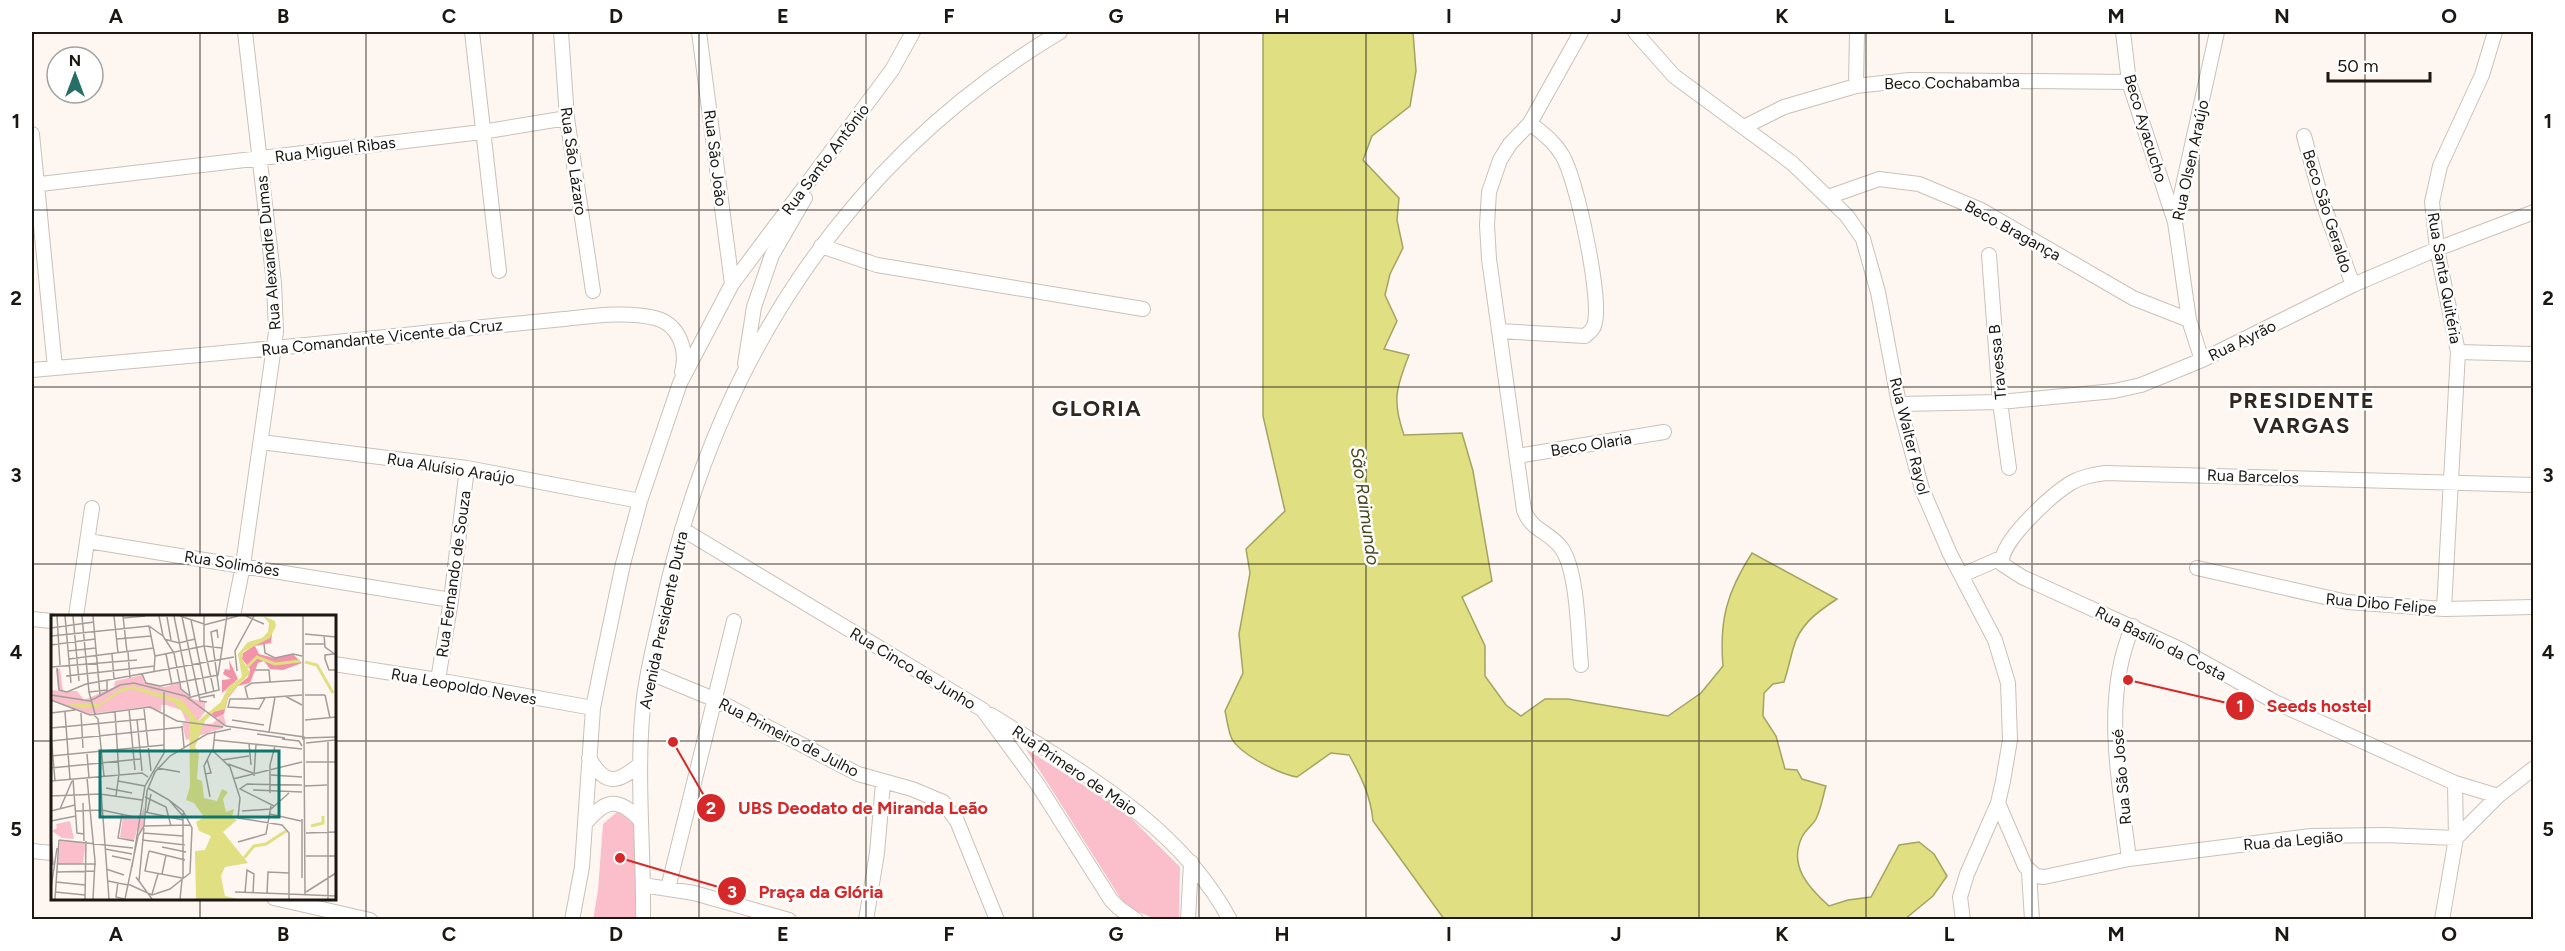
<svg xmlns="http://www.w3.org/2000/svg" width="2565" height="951" font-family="Figtree,sans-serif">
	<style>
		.green { fill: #fabfca }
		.water { fill: #e0df82; stroke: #a5a361; stroke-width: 1.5 }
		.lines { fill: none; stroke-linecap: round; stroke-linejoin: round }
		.minor-casing { stroke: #ccc0b7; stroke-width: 16 }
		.minor { stroke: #fff; stroke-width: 14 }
		.grid { fill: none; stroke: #1b1713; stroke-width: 1.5; stroke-opacity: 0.55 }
		.labels { text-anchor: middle; stroke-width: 5; stroke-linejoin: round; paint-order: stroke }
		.street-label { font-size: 16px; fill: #1b1713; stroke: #fff }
		.water-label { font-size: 18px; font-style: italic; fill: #47461f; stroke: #fff }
		.district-label { font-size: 22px; font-weight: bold; letter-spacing: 1.5px; fill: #312721; stroke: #fff }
		.inset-river { fill: none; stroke: #e0df82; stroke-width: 3 }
		.inset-road { fill: none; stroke: #a39d98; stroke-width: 1.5 }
		.view { fill: #0f766e; fill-opacity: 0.15; stroke: #0f766e; stroke-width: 3 }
		.inset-edge { fill: none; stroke: #1b1713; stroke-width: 3 }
		.leader { fill: none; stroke: #d62828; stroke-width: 2 }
		.callout-dot { fill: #d62828; stroke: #fff; stroke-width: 2 }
		.mark-label { font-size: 18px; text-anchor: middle; font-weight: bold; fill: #fff }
		.callout-label { font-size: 18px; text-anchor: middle; font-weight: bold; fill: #d62828; stroke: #fff; stroke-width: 5; stroke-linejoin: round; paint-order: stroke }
		.neatline { fill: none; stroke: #1b1713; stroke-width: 2 }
		.grid-label { font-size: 20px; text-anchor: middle; font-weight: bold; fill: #1b1713 }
	</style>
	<rect width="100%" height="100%" fill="#fef7f1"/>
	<!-- green -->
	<path class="green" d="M1026,749L1123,810L1180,867L1179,919H1156L1126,907Z
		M617,812L628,813L638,826L640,919L593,920L598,890L603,824Z"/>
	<!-- water -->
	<path class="water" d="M1263,32H1413L1416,71L1410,106L1372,136L1363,160L1399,198L1397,220L1403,248L1390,274L1385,295L1397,321L1384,349L1409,355C1396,388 1392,401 1404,435L1462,433L1473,471L1492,581L1462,597L1485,646V676L1506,705L1521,716L1545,699H1568L1668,716L1701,693L1723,666C1719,620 1727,592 1752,553L1837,599C1817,612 1799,625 1793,649C1790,660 1788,670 1784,682L1773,684L1764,693L1763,716L1776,736L1785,769L1797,770L1802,779L1826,786C1823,796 1821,809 1816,819C1813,825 1805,830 1802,837C1788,866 1809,888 1829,906L1848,900L1871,897L1899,845L1919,842L1934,854L1947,876L1933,896L1905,919H1444L1373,821C1371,797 1361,776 1349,755L1331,753L1297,777C1280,774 1241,755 1232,739C1228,731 1227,719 1225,711L1243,673L1239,634L1250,573L1246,549L1285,511L1263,416Z"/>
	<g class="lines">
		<defs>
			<path id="minor" d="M472,32L499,271
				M561,32L567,118L593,291
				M699,32L732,284
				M1635,32L1674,76L1792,163L1847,216L1863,239L1878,292L1899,404L1922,489L1950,554L1995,640L2008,683L2010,740L2003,781L1998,803L1967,874L1960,897L1963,920
				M2123,32L2129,82L2175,222
				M1856,86L1857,32
				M1744,127L1784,107L1856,86L1909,80L2129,82
				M32,134L55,368
				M2304,136L2322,201L2353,285
				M32,185L482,132L567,118
				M1828,197L1879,179L1919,184L1981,210L2133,298L2189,320
				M821,246L877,265L1143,309
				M1989,255L2000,402L2009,468
				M1499,331L1585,336C1590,332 1594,329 1595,322C1601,296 1577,179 1562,155C1554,141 1542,133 1530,123
				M2458,352L2534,354
				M2202,360L2189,320L2175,222L2217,32
				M745,364L754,307L772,255L805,198
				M32,370C169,358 306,346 442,331C483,327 524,323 564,319C593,316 626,311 655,318C679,324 688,350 682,372
				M1899,404L2000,402L2114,391L2141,385L2202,360L2353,285L2437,249L2534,212
				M261,442L467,468L640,501
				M1517,456L1664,432
				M682,529L983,710L1038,785L1111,900L1119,908L1136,920
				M88,541L451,600
				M2197,568L2347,602L2444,609L2534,607
				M1962,575L2001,558
				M2444,609L2458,352L2437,249L2432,202L2440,166L2482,75L2495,32
				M76,616L92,508
				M233,616L243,565L276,332L274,283L245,32
				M32,619L52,621
				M334,664L438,680L593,708
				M1581,665C1578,635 1578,573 1562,549C1551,532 1531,531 1524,510L1489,259L1487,225L1489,192L1500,160L1510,144L1530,123L1581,32
				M648,672L716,700L858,774L912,789L943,802L957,821L997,920
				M438,680L451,600L467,468
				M991,715C1080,771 1179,824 1230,920
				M589,758C605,786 617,784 640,764
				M2498,796L2455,783L2275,702L2180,649L2022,577L2002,564C1999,542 2051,496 2069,484C2080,477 2092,475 2105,473L2534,485
				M1998,803L2025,866L2036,876L2044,877L2129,859L2311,836L2385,835L2456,838L2498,796L2534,768
				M585,824C605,799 618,796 641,821
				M32,851L52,853
				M2129,859C2120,784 2101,698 2133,626
				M2029,872L2032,920
				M643,885L694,893L789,920
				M668,888L734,621
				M274,898L370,920
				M572,920L582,867L593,708L600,673L623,564L640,501L680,383L732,284L892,70L913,32
				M643,920C644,849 636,777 643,706C646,674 655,641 662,609C714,366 844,161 1060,32
				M866,920L877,853L883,783
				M1188,920L1191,862
				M2442,920L2456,838L2455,783"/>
		</defs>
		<!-- minor casing -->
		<use href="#minor" class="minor-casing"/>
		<!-- minor -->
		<use href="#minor" class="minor"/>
	</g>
	<!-- grid -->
	<path class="grid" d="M200,32V616M366,32V920M533,32V920M699,32V920M866,32V920M1033,32V920M1199,32V920M1366,32V920M1532,32V920M1699,32V920M1866,32V920M2032,32V920M2199,32V920M2365,32V920M32,210H2534M32,387H2534M32,564H2534M32,741H52M334,741H2534M200,898V920"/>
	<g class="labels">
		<!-- street labels -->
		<g class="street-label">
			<text transform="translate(1952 82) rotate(-1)" y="6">Beco Cochabamba</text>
			<text transform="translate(2146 128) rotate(73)" y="6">Beco Ayacucho</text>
			<text transform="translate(335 149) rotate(-7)" y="6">Rua Miguel Ribas</text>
			<text transform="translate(716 158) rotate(83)" y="6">Rua São João</text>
			<text transform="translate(825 159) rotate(-53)" y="6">Rua Santo Antônio</text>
			<text transform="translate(2190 160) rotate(-78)" y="6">Rua Olsen Araújo</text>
			<text transform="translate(574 161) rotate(82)" y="6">Rua São Lázaro</text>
			<text transform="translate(2328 211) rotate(72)" y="6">Beco São Geraldo</text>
			<text transform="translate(2013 230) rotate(29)" y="6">Beco Bragança</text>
			<text transform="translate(268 253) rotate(-95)" y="6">Rua Alexandre Dumas</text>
			<text transform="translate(2445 278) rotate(80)" y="6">Rua Santa Quitéria</text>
			<text transform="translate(382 337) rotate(-6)" y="6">Rua Comandante Vicente da Cruz</text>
			<text transform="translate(2242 340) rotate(-26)" y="6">Rua Ayrão</text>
			<text transform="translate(1997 362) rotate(-95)" y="6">Travessa B</text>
			<text transform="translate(1910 436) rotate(76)" y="6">Rua Walter Rayol</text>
			<text transform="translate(1591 444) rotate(-9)" y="6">Beco Olaria</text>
			<text transform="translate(451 468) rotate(9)" y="6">Rua Aluísio Araújo</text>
			<text transform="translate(2253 476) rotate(2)" y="6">Rua Barcelos</text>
			<text transform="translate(232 563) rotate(9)" y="6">Rua Solimões</text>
			<text transform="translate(453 574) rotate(-82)" y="6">Rua Fernando de Souza</text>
			<text transform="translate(2381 603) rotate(5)" y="6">Rua Dibo Felipe</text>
			<text transform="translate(663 620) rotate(-78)" y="6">Avenida Presidente Dutra</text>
			<text transform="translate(2161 643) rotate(27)" y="6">Rua Basílio da Costa</text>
			<text transform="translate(913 668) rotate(31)" y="6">Rua Cinco de Junho</text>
			<text transform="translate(464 686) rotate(10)" y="6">Rua Leopoldo Neves</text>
			<text transform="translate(789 737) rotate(27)" y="6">Rua Primeiro de Julho</text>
			<text transform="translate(1075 770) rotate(34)" y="6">Rua Primero de Maio</text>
			<text transform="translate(2121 777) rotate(-95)" y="6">Rua São José</text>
			<text transform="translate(2293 840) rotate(-5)" y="6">Rua da Legião</text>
		</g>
		<!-- water labels -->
		<g class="water-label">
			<text transform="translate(1365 506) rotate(82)" y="6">São Raimundo</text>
		</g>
		<!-- district labels -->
		<g class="district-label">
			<text x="2302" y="408">PRESIDENTE<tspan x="2302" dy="25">VARGAS</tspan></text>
			<text x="1097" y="416">GLORIA</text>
		</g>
	</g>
	<!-- overview -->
	<g transform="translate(51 615)">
		<rect width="285" height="285" fill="#fef7f1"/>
		<path d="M5,54H9L12,76H26L33,85L63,72L64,66L91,60L93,67L114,72L128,68L130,75L142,84L154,87V97L146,107L135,106L130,95L115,90H110V96L93,92L38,99L0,85L1,75L7,76ZM172,99L175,108L172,113L135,125L131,108L161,109ZM93,192V212L88,219L87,211L83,226L69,222L72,201L88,204ZM19,206L23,224L11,223L1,216L6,213L5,209ZM9,226L35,227L32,249H7Z" fill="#fabfca"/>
		<path d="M221,19L220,28L204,31L208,39L223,43L242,39L251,48L232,55L219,54L213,46L207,48L199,68L187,71L177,83L173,99L165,103L159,98L171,93L173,82L197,62L199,54L191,44L192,38ZM178,45L187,64L171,78V65L180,64L172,59L174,54L179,55Z" fill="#f293a8"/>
		<path d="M212,1L224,6L225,11L219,23L192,37L191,44L199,58L177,82L174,94L163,97L154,106L144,132L148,137L146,164L151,166L153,183L166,186L171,174L177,177L172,184L175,197L183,194L181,202L186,205L172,217L197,248L174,252L170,261L174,281L186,284H145L144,236L154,235L160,221L148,216L145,207L153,202L143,188L135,185L139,171L138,102L122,87L82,74L70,77L47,92L30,93L13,88L49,89L69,74L82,71L131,85L147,106L170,87L177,72L191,62L187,39L197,27L211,23L217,17L218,8Z" fill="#e0df82"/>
		<path class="inset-river" d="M254,47L266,50L282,78M195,53L206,42L224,49L249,46M260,211L272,208V201M193,243L203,231L215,229L235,216"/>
		<path class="inset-road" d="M6,1L9,50M14,1L20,68M22,1L28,66M31,1L38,77L44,99M42,1L49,80M63,1L67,38M72,1L76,37M108,1L112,21L123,38L130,74L139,81M123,1L139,81M129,1L153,9M153,1V31L163,77M195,1L213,9M116,2L120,25M131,2L149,86L156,87M72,3L94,1M140,5L155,78M153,10L187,1M98,11L104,41L103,57M0,13L43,7M254,19L285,22M273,20L274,32L285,40M0,21L98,11L112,21M66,24L100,21M113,24L128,28L144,24M213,29L214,38L224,43L242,39L251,41M254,29H273M0,30L44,24M17,36L45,33M77,37L79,63M61,39L63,64M115,39L121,70M283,39L274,40V44L278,55H285M104,41L153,31L171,33M18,44L103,33M0,52L86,45M6,53L8,75M204,55H218L219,67M186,56L184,36L203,1M91,59L95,68L109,71L167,60L176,1M15,61L104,51M251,65L201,68L194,72L197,84L251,80M8,75L16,77L35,69L183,42M38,77L56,75V66M0,80L39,86L69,70L83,68L134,81L175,111L253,122L254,280M254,80H274M274,80L279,103M234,81L251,90M136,83L168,75L160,17L166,15L167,23M148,83L163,80V83M196,84H179L177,92L208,94L214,83M0,85L39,100L99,92L126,106L172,112M78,94L84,155M93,94L100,156M14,97L19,164M64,97L68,159L65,181M0,98L24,95M30,98L32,133M43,100L47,104L53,161M86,104L91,156M181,105L213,110M254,105L285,102M131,111L133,132M0,113L94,104M164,116L162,136L179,152L189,183L187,203L231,210L238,218V279L184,277M218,117L224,82M0,119L4,166M206,119L234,123M251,123L285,122M231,124L248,126L251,131M163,125L251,134M252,125V1M0,126L132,112M277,127V284M198,128L200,150M255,128L284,125M36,139L38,163M0,141L113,130M171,145L198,141M255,147H285M177,149L202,158M0,153L89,144M106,153L129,157M154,159L160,158L156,144M220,160L251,162M203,161L205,129M49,162L58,284M36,163L44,246L42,284M22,164L26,218L33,219M182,164L251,147M0,166L91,158L97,162M67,166L94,171M254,171L276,170M55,173L81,178M97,173L118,185L132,201M202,175L251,177M219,178V150L224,131M0,181L49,179L91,185M94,182L115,192L120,211M159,182L153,151L161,135M32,188L33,226M223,191L189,174L196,169L251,170M9,194L21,166M0,196L24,190M25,196L51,195L88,203M191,196L220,194L238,178M94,197L132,205M96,198L100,179M132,198V264M71,199L67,223L83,226M219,199L250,206M0,206L25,201M93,211L139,210M92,218L132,221M255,218L285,217M0,222L2,250M8,225L82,233M91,225L134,230M187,227L215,219L220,191M111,232L135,237M54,234L81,239M98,236L94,256L131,263M98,236L134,245M61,241L80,245M255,241H285M6,249H45M81,252L94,171L113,138V77M55,254L73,260M6,257L44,256M111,259L115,240M85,262L101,284M251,263V204M57,266L77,270M88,266L93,213M5,267L34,270M67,267L65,282L73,284M77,269L101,280L119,274L139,258L141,213L132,196L118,185M0,273L6,233M4,277L34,280M255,277L285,258M194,278L196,255L203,259L202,278M101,279L107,259M216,279L217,257L238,258M4,284L8,225M34,284L35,226M74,284L87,221L93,211L96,176L104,157L119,141L156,119L180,114M129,284L131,265M238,284V279L285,281"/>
		<path class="view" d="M49,136H228V202H49Z"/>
		<rect width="285" height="285" class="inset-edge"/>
	</g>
	<!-- callouts -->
	<path class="leader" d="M2128 680L2240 706M673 742L711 808M620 858L732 891"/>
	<g class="callout-dot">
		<circle cx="2128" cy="680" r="6"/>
		<circle cx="673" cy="742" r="6"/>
		<circle cx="620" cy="858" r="6"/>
		<circle cx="2240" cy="706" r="15"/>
		<circle cx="711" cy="808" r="15"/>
		<circle cx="732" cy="891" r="15"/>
	</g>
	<g class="mark-label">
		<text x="2240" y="712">1</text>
		<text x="711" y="814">2</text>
		<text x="732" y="898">3</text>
	</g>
	<g class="callout-label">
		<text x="2319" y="712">Seeds hostel</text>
		<text x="863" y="814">UBS Deodato de Miranda Leão</text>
		<text x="821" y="898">Praça da Glória</text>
	</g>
	<!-- border -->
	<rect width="2565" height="951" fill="none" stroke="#ffffff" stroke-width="66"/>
	<!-- north arrow -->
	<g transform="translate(75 75)"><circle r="28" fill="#ffffff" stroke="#a4a2a1" stroke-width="1.5"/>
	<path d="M0-4.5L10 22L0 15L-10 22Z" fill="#266f67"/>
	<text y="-9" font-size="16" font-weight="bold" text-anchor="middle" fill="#1b1713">N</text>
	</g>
	<!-- scale -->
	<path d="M2328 72v9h102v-9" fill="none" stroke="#1b1713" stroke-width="3"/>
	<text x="2337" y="72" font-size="18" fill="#1b1713" stroke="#ffffff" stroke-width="4.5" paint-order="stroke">50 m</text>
	<rect x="33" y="33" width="2499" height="885" class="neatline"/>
	<g class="grid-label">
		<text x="116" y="23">A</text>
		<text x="283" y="23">B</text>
		<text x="449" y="23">C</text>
		<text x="616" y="23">D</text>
		<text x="783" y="23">E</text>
		<text x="949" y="23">F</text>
		<text x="1116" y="23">G</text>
		<text x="1282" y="23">H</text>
		<text x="1449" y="23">I</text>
		<text x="1616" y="23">J</text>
		<text x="1782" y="23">K</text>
		<text x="1949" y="23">L</text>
		<text x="2116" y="23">M</text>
		<text x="2282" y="23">N</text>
		<text x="2449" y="23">O</text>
		<text x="16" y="128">1</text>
		<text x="2548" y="128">1</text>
		<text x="16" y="305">2</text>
		<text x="2548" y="305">2</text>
		<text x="16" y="482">3</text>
		<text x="2548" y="482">3</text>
		<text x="16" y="659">4</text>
		<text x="2548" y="659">4</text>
		<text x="16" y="836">5</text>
		<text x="2548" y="836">5</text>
		<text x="116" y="941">A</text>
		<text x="283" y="941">B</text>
		<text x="449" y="941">C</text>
		<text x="616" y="941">D</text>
		<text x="783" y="941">E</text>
		<text x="949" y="941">F</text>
		<text x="1116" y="941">G</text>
		<text x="1282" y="941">H</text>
		<text x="1449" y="941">I</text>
		<text x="1616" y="941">J</text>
		<text x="1782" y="941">K</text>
		<text x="1949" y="941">L</text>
		<text x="2116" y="941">M</text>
		<text x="2282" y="941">N</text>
		<text x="2449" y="941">O</text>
	</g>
</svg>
